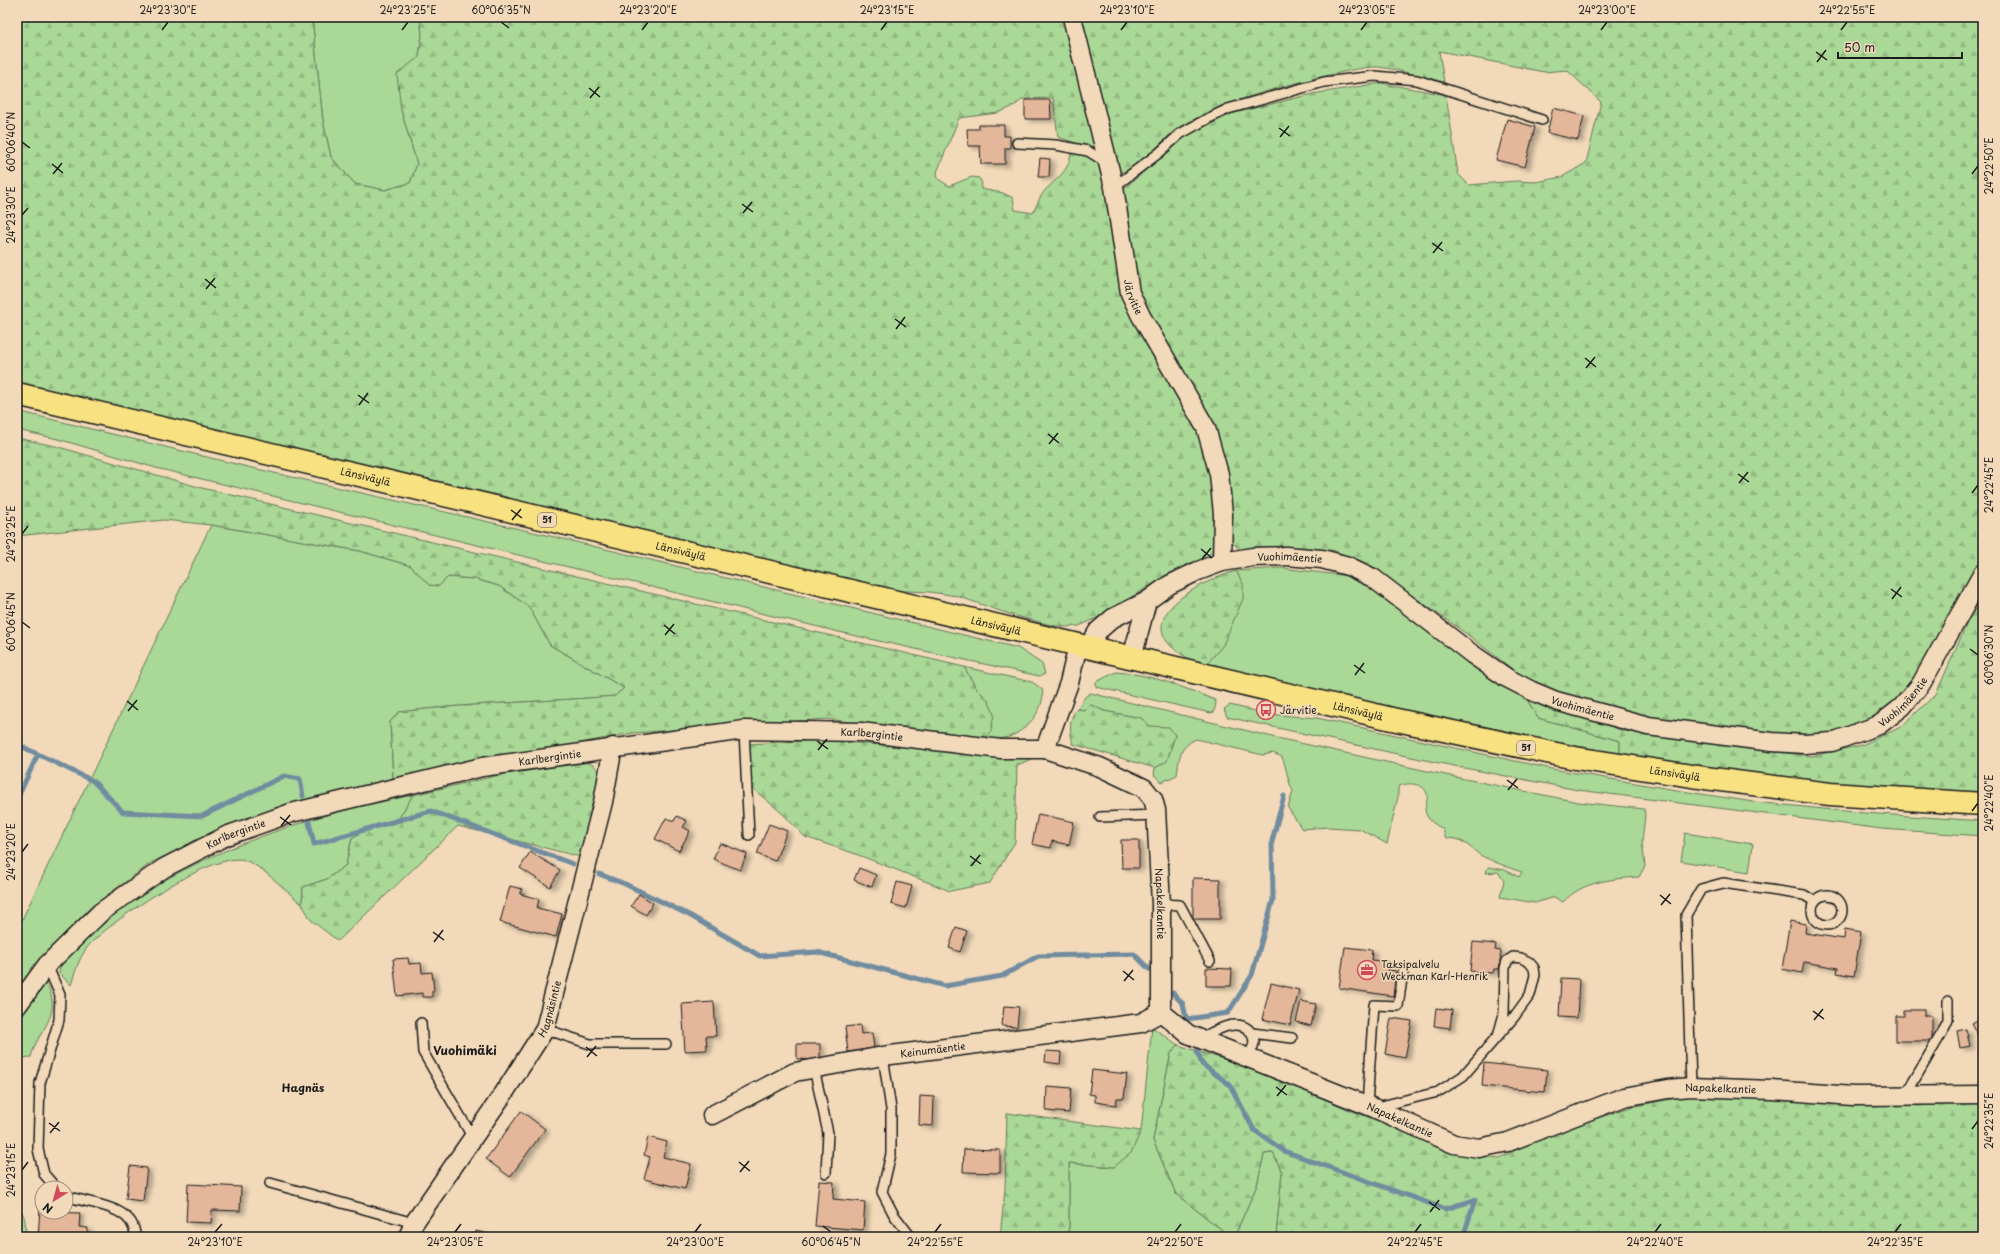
<svg xmlns="http://www.w3.org/2000/svg" width="2000" height="1254" font-family="'Playpen Sans',sans-serif">
	<style>
		.grass { fill: #aad897; stroke: #637a5a }
		.forest { fill: url(#forest-firs); stroke: #637a5a }
		.lines { fill: none; stroke-linecap: round; stroke-linejoin: round }
		.stream { stroke: #728c9f; stroke-width: 5 }
		.building { fill: #e4b69a; stroke: #1c1c1c; filter: url(#shadow) }
		.service-casing { stroke: #1c1c1c; stroke-width: 12 }
		.minor-casing { stroke: #1c1c1c; stroke-width: 21 }
		.primary-casing { stroke: #1c1c1c; stroke-width: 25 }
		.service { stroke: #f1d9b9; stroke-width: 9 }
		.minor { stroke: #f1d9b9; stroke-width: 18 }
		.primary { stroke: #f8e181; stroke-width: 22 }
		.ticks { fill: none; stroke: #1c1c1c; stroke-width: 1.5 }
		.labels { text-anchor: middle; stroke-width: 3; stroke-linejoin: round; paint-order: stroke }
		.shield { fill: #f1d9b9; stroke: #5c554b; stroke-width: 1 }
		.shield-label { font-size: 9px; font-weight: bold; fill: #1c1c1c }
		.street-label { font-size: 10px; fill: #1c1c1c; stroke: #f1d9b9 }
		.poi-label { font-size: 10px; fill: #1c1c1c; stroke: #f1d9b9; text-anchor: start }
		.neighbourhood-label { font-size: 11px; font-weight: bold; fill: #1c1c1c; stroke: #f1d9b9 }
		.quarter-label { font-size: 12px; font-weight: bold; fill: #1c1c1c; stroke: #f1d9b9 }
		.neatline { fill: none; stroke: #1c1c1c; stroke-width: 1.5 }
		.ticks-label { font-size: 10px; text-anchor: middle; fill: #1c1c1c }
	</style>
	<defs>
		<pattern id="forest-firs" width="22" height="20" patternUnits="userSpaceOnUse"><rect width="22" height="20" fill="#aad897"/><path d="M5 1l3.5 6h-7zM16 11l3.5 6h-7z" fill="#92b982"/></pattern>
		<filter id="shadow"><feDropShadow dx="4.5" dy="2.5" stdDeviation="2" flood-color="#0004"/></filter>
	</defs>
	<rect width="100%" height="100%" fill="#f1d9b9"/>
	<filter id="ink" filterUnits="userSpaceOnUse"><feTurbulence type="fractalNoise" baseFrequency=".025" numOctaves="2"/><feDisplacementMap in="SourceGraphic" scale="8" xChannelSelector="R" yChannelSelector="G"/><feConvolveMatrix kernelMatrix="1 2 1 2 8 2 1 2 1" color-interpolation-filters="sRGB"/></filter>
	<g filter="url(#ink)">
		<!-- grass -->
		<path class="grass" d="M312,17H420L422,35L419,57L401,110L417,164L410,183L385,190L355,184L331,157L323,121Z
			M17,411L248,467L559,538L1018,648L1042,664L1045,674L1039,676L856,636L156,468L58,439L17,430Z
			M211,525L360,551L411,566L429,585L439,586L447,577L475,579L499,586L529,607L550,645L624,688L615,696C543,702 471,703 399,712L390,722L393,778L288,805L210,833L151,863L91,907L48,950L17,988V930Z
			M1281,568L1348,576L1380,591L1525,696L1538,718L1620,741V754L1523,736L1205,666L1223,645L1243,584L1236,571Z
			M964,667L1032,682L1042,689C1047,709 1024,734 1005,738C999,739 992,738 986,739L988,700L976,688Z
			M1116,672C1151,674 1183,687 1215,700L1216,703L1214,712L1211,713L1096,687V682Z
			M1090,693L1277,738L1450,776L1578,802L1644,809L1645,815L1642,842L1645,866L1639,877C1611,879 1583,881 1563,902L1554,897L1535,903L1500,897L1504,881L1498,872L1486,873L1488,867L1505,870L1519,877L1522,872C1514,870 1487,859 1480,855C1470,848 1461,836 1447,839L1445,837L1443,829C1438,826 1430,822 1427,816C1422,808 1429,801 1427,794C1424,782 1405,782 1398,787V797L1387,844L1360,829L1328,827L1302,829L1288,808L1293,791C1287,780 1287,768 1282,757L1273,753L1263,755L1196,739C1179,747 1179,758 1177,775L1162,782L1154,775L1155,768L1167,761L1175,735L1150,726L1141,718L1104,711L1091,705L1084,710L1077,709L1085,697Z
			M1230,705L1267,714L1317,718L1552,769L1694,793L1754,802L1864,813L1983,821V836L1882,829L1578,790L1439,763L1227,717L1224,709Z
			M413,795L396,823L365,830L352,838L346,865L327,879L303,887L302,904C287,893 257,859 238,859C201,860 119,916 92,942C80,954 76,969 71,985L59,973C60,958 80,945 91,935C110,918 129,901 151,888C206,855 269,832 330,814C358,806 386,801 413,795Z
			M1685,833L1753,844L1749,872L1681,861Z
			M47,979L49,982L47,984C63,1018 38,1028 31,1057L20,1058L17,1065V1019Z
			M1152,1027L1178,1045L1171,1053L1153,1140L1176,1194L1231,1237H1067L1069,1226V1163L1114,1167L1141,1131Z
			M1273,1153L1282,1172L1276,1237H1234L1257,1185L1264,1154Z
			M17,1204C25,1214 27,1225 25,1237H17Z"/>
		<!-- forest -->
		<path class="forest" d="M17,17H312L323,121L331,157L355,184L385,190L410,183L417,164L401,110L397,74L419,57L422,35L420,17H1067L1102,155L1088,147L1058,137L1053,98L1023,99L1014,106L998,113L959,118L937,172L938,179L949,186L972,177L979,178L982,183L981,189L1003,193L1013,198L1015,210L1033,213C1036,207 1039,198 1043,193C1055,178 1069,174 1071,152L1087,154L1102,163L1133,319L1152,354L1199,426L1214,479L1215,549L1204,559L1181,567L1095,619L1079,626L1065,627L1051,625L1009,614L957,596L930,592L888,590L170,421L17,383Z
			M1076,17H1983V554L1938,647L1916,683L1886,712L1843,733L1810,738L1653,721L1558,696L1520,675L1468,635L1368,564L1332,550L1243,553L1229,539L1224,468L1135,288L1120,192L1186,136L1231,114L1312,94L1381,83L1446,95L1458,174L1469,185L1516,181L1536,182L1562,177L1586,163L1601,102L1567,70L1544,72L1439,51L1444,82C1423,77 1401,70 1379,67C1364,66 1340,73 1325,76C1275,88 1225,101 1180,127C1161,138 1144,168 1121,172L1113,165Z
			M17,438L55,446L202,488L964,667L976,688L988,700L994,714L991,731L986,739L922,732L827,719L633,733L393,778L390,722L399,712C471,703 543,702 615,696L624,688L550,645L529,607L499,586L475,579L448,577L439,586L429,585L411,566L360,551L211,525L164,520L17,536Z
			M1236,571L1243,584V599L1223,645L1205,666C1117,631 1183,587 1236,571Z
			M1983,595V793L1891,789L1781,777L1620,754V741L1538,718L1525,696L1624,731L1734,747L1812,756L1862,745L1901,727L1936,694L1968,621Z
			M1091,705L1104,711L1141,718L1150,726L1169,727L1175,735L1167,761L1155,768L1073,744C1070,732 1068,719 1077,709L1084,710Z
			M819,740L1017,756L1032,759L1017,765L1015,842L990,883L950,891L856,854L805,837L782,813L746,783L747,744Z
			M583,762C593,763 597,767 601,776L585,858L458,826L338,941L311,920L302,904L303,887L327,879L346,865L352,838L365,830L396,823L413,795L500,775Z
			M1178,1045L1252,1068L1345,1108L1460,1154L1499,1158L1553,1133L1631,1107L1691,1095L1870,1104L1983,1102V1237H1276L1282,1172L1273,1153L1264,1154L1257,1185L1234,1237H1231L1176,1194L1153,1140L1171,1053Z
			M1007,1113L1141,1131L1131,1153L1114,1167L1069,1163V1226L1067,1237H1000L1005,1189Z"/>
		<g class="lines">
			<!-- stream -->
			<path class="stream" d="M17,744L93,781L123,812L202,816L284,776L300,779L303,796
				M17,799L38,754
				M309,822L314,844L431,811L573,864
				M599,874L625,884L689,915L760,956L817,952L945,986L1002,976L1038,956L1134,954L1149,969
				M1173,993L1183,1004L1187,1021
				M1187,1019L1228,1013L1252,975L1273,900L1272,841L1284,796
				M1197,1051L1202,1064L1230,1085L1254,1130L1284,1151L1445,1209L1475,1200L1463,1237"/>
		</g>
		<!-- building -->
		<path class="building" d="M1025,100H1050L1051,119H1025Z
			M1553,108L1584,116L1578,140L1547,133Z
			M1507,119L1535,127L1525,167L1496,160Z
			M979,125H1004V136H1010V148H1005V164H981L980,146H968L967,129H979Z
			M1040,158L1050,159L1049,177H1038Z
			M1038,814L1074,822L1069,845L1052,841L1051,848L1032,844Z
			M677,816L687,821L683,827L690,831L679,851L655,839L666,818L674,821Z
			M769,824L787,831L775,861L757,854Z
			M1121,840H1139V868H1122Z
			M720,843L747,854L740,870L713,859Z
			M530,852L560,870L550,887L520,868Z
			M859,868L876,875L872,887L854,880Z
			M1193,878L1220,879V919H1193Z
			M897,882L912,886L906,908L891,904Z
			M510,886L522,889L520,894L539,899L537,908L562,914L556,937L500,922Z
			M639,894L653,903L646,915L631,906Z
			M1790,921L1806,924L1805,933L1844,939L1845,929L1861,932L1854,976L1837,973L1838,968L1804,962L1802,973L1782,969Z
			M956,927L967,931L960,952L949,948Z
			M1473,942L1496,944L1495,950L1501,951L1499,969H1494L1493,973L1470,971Z
			M1345,947L1372,950L1371,960L1389,962L1388,970L1396,971L1393,996L1339,988Z
			M408,958L409,964L421,963L422,973L432,972L434,991H432V997H423L422,993L397,996L393,959Z
			M1206,968L1232,969L1231,986H1206Z
			M1561,978L1579,979L1577,1018L1559,1017Z
			M1271,983L1299,990L1290,1025L1262,1019Z
			M1301,1001L1316,1004L1311,1026L1296,1022Z
			M714,1002L716,1036H706L707,1050L685,1051L682,1004Z
			M1004,1006L1019,1007L1017,1027L1002,1026Z
			M1436,1008L1452,1010L1450,1028L1434,1026Z
			M1904,1010H1924V1016H1932V1041H1896V1016H1904Z
			M1982,1017L1983,1039L1981,1041L1971,1023Z
			M1391,1018L1412,1021L1405,1058L1385,1054Z
			M860,1025L861,1034L872,1033L874,1048L848,1052L845,1027Z
			M1966,1029L1970,1046L1960,1048L1957,1031Z
			M797,1044H820V1060L797,1059Z
			M1046,1051L1061,1052L1060,1064L1045,1062Z
			M1484,1063L1547,1070L1545,1092L1482,1086Z
			M1092,1070L1127,1074L1124,1098H1117L1116,1105L1095,1102V1095L1089,1094Z
			M1047,1086L1071,1088L1069,1113L1046,1111Z
			M920,1096L934,1097L933,1126L919,1125Z
			M521,1111L545,1129L510,1177L486,1159Z
			M648,1137L667,1142L663,1157L691,1164L685,1189L644,1179L650,1157L644,1155Z
			M964,1149L1000,1150V1173L963,1172Z
			M130,1166L147,1168L143,1201L126,1199Z
			M819,1181L834,1182L833,1199L865,1202L863,1230L815,1226Z
			M188,1184L241,1187L240,1211L212,1210L211,1223L186,1222Z
			M40,1209L42,1212L80,1213L79,1227L88,1228L87,1237H38Z
			M476,1231L500,1237H474Z"/>
		<g class="lines">
			<defs>
				<path id="service" d="M1017,143L1056,145L1088,151L1107,163
					M1114,187L1159,153L1180,134L1207,119L1228,109L1324,82L1375,76L1417,80L1542,120
					M744,730L749,835
					M1100,817L1157,815
					M1812 910a15 15 0 1 1 30 0a15 15 0 1 1-30 0Z
					M1161,904L1180,905L1210,961
					M47,965L60,995L59,1020L40,1083L38,1149L44,1174L56,1188
					M421,1023L423,1052L473,1138
					M545,1029L590,1044H666
					M1252,1033L1292,1038
					M1201,1038C1214,1032 1234,1018 1248,1029C1252,1033 1254,1038 1254,1043C1253,1048 1250,1053 1248,1058
					M883,1056L891,1109V1154L882,1192L894,1215L911,1237
					M814,1068L828,1133L826,1173
					M1691,1087L1686,915L1701,889L1723,883L1804,895L1814,901
					M1905,1096L1943,1031L1948,1020V1001
					M1367,1105L1374,1005L1398,1006L1403,972
					M1377,1107L1438,1092L1463,1076L1514,1017L1530,995L1535,975L1534,968L1529,962L1521,958L1513,957L1507,961L1505,968L1504,1014L1499,1032
					M270,1183L414,1223
					M66,1196C88,1204 136,1205 135,1237"/>
				<g id="minor">
					<path id="s1" d="M1072,17L1114,187L1130,293L1141,316L1206,428L1219,474L1223,514L1222,562"/>
					<path id="s2" d="M1088,648L1098,631L1113,618L1147,601L1169,585L1198,571L1222,562L1253,557L1286,556L1322,559L1348,566L1373,578L1472,654L1507,678L1532,691L1556,701L1648,726L1772,742L1804,744L1832,742L1879,725L1902,707L1921,684L1983,573"/>
					<path d="M1132,658L1147,601"/>
					<path id="s3" d="M1045,749L1100,767L1144,788L1153,799L1156,810L1161,904V1012L1188,1034L1374,1108L1454,1144L1479,1148L1508,1142L1624,1097L1668,1089L1691,1087L1772,1090L1853,1096L1983,1095"/>
					<path id="s4" d="M17,1006L47,965L101,912L164,868L226,836L291,813L482,767L744,730L861,732L1001,749H1045L1069,683L1078,645"/>
					<path id="s5" d="M712,1115L795,1072L883,1056L1141,1023L1161,1012"/>
					<path id="s6" d="M408,1237L414,1223L504,1093L545,1029L603,802L613,747"/>
				</g>
				<g id="primary">
					<path id="s7" d="M17,394L1392,719L1575,758L1705,778L1830,794L1983,804"/>
				</g>
			</defs>
			<!-- service casing -->
			<use href="#service" class="service-casing"/>
			<!-- minor casing -->
			<use href="#minor" class="minor-casing"/>
			<!-- primary casing -->
			<use href="#primary" class="primary-casing"/>
			<!-- service -->
			<use href="#service" class="service"/>
			<!-- minor -->
			<use href="#minor" class="minor"/>
			<!-- primary -->
			<use href="#primary" class="primary"/>
		</g>
	</g>
	<!-- ticks -->
	<path class="ticks" d="M501,22L509,28M162,30L168,22M402,30L408,22M642,30L648,22M881,30L887,22M1121,30L1127,22M1361,30L1367,22M1601,30L1607,22M1841,30L1847,22M1816,52L1827,60M1817,62L1826,50M589,88L600,97M590,98L599,87M1279,128L1290,136M1280,137L1289,126M22,142L30,148M52,164L63,173M53,174L62,163M1972,174L1978,166M742,204L753,212M743,213L752,202M22,215L28,208M1432,243L1443,251M1433,253L1442,242M205,279L216,288M206,289L215,278M895,319L906,327M896,329L905,317M1585,358L1596,367M1586,368L1595,357M358,395L369,403M359,405L368,393M1048,434L1059,443M1049,444L1058,433M1738,474L1749,482M1739,483L1748,472M1972,493L1978,485M511,510L522,518M512,520L521,509M22,534L28,526M1201,549L1212,558M1202,559L1211,548M1891,589L1902,597M1892,599L1901,587M22,622L30,628M664,625L675,634M665,635L674,624M1970,649L1978,655M1354,665L1365,673M1355,675L1364,663M127,701L138,710M128,711L137,700M817,741L828,749M818,750L827,739M1507,780L1518,788M1508,790L1517,779M1972,811L1978,803M280,817L291,825M281,826L290,815M22,852L28,844M970,856L981,864M971,866L980,855M1660,895L1671,904M1661,905L1670,894M433,932L444,940M434,942L443,930M1123,971L1134,980M1124,981L1133,970M1813,1011L1824,1019M1814,1020L1823,1009M586,1047L597,1056M587,1057L596,1046M1276,1087L1287,1095M1277,1096L1286,1085M49,1123L60,1131M1972,1129L1978,1121M50,1133L59,1122M739,1162L750,1171M22,1170L28,1162M740,1172L749,1161M1429,1202L1440,1210M1430,1212L1439,1200M823,1226L831,1232M215,1232L222,1224M455,1232L461,1224M695,1232L701,1224M935,1232L941,1224M1175,1232L1181,1224M1415,1232L1421,1224M1655,1232L1661,1224M1895,1232L1901,1224"/>
	<!-- icons -->
	<defs>
		<symbol id="bus-ring" viewBox="-11 -11 22 22"><circle r="9.5" fill="#f1d9b9" stroke="#d1495b" stroke-width="1.5"/><path d="M-5-6H5V4H4V6H2V4H-2V6H-4V4H-5ZM-3.5-4V0h7V-4ZM-3.5 1.2v1.5H-2V1.2ZM2 1.2v1.5H3.5V1.2Z" fill="#d1495b"/></symbol>
		<symbol id="office-ring" viewBox="-11 -11 22 22"><circle r="9.5" fill="#f1d9b9" stroke="#d1495b" stroke-width="1.5"/><path d="M-6-3h4V-5.5h4V-3h4V5H-6ZM-1-4.5V-3h2v-1.5ZM-6 0V1H6V0Z" fill="#d1495b"/></symbol>
	</defs>
	<g fill-rule="evenodd">
		<use href="#bus-ring" x="1255" y="699" width="22" height="22"/>
		<use href="#office-ring" x="1356" y="959" width="22" height="22"/>
	</g>
	<g class="labels">
		<!-- shield labels -->
		<g class="shield">
			<rect x="538" y="513" width="18" height="14" rx="3"/>
			<rect x="1517" y="741" width="18" height="14" rx="3"/>
		</g>
		<g class="shield-label">
			<text x="547" y="523">51</text>
			<text x="1526" y="751">51</text>
		</g>
		<!-- street labels -->
		<g class="street-label">
			<text dy="4" stroke="none"><textPath href="#s1" startOffset="287">Järvitie</textPath></text>
			<text dy="4" stroke="none"><textPath href="#s7" startOffset="358">Länsiväylä</textPath></text>
			<text dy="4" stroke="none"><textPath href="#s7" startOffset="682">Länsiväylä</textPath></text>
			<text dy="4" stroke="none"><textPath href="#s2" startOffset="231">Vuohimäentie</textPath></text>
			<text dy="4" stroke="none"><textPath href="#s7" startOffset="1006">Länsiväylä</textPath></text>
			<text dy="4" stroke="none"><textPath href="#s2" startOffset="903">Vuohimäentie</textPath></text>
			<text dy="4" stroke="none"><textPath href="#s2" startOffset="567">Vuohimäentie</textPath></text>
			<text dy="4" stroke="none"><textPath href="#s7" startOffset="1378">Länsiväylä</textPath></text>
			<text dy="4" stroke="none"><textPath href="#s4" startOffset="931">Karlbergintie</textPath></text>
			<text dy="4" stroke="none"><textPath href="#s4" startOffset="607">Karlbergintie</textPath></text>
			<text dy="4" stroke="none"><textPath href="#s7" startOffset="1701">Länsiväylä</textPath></text>
			<text dy="4" stroke="none"><textPath href="#s4" startOffset="283">Karlbergintie</textPath></text>
			<text dy="4" stroke="none"><textPath href="#s3" startOffset="226">Napakelkantie</textPath></text>
			<text dy="4" stroke="none"><textPath href="#s6" startOffset="270">Hagnäsintie</textPath></text>
			<text dy="4" stroke="none"><textPath href="#s5" startOffset="233">Keinumäentie</textPath></text>
			<text dy="4" stroke="none"><textPath href="#s3" startOffset="934">Napakelkantie</textPath></text>
			<text dy="4" stroke="none"><textPath href="#s3" startOffset="598">Napakelkantie</textPath></text>
		</g>
		<!-- poi labels -->
		<g class="poi-label">
			<text x="1280" y="714">Järvitie</text>
			<text x="1381" y="968">Taksipalvelu<tspan x="1381" dy="12">Weckman Karl-Henrik</tspan></text>
		</g>
		<!-- neighbourhood labels -->
		<g class="neighbourhood-label">
			<text x="303" y="1092">Hagnäs</text>
		</g>
		<!-- quarter labels -->
		<g class="quarter-label">
			<text x="465" y="1055">Vuohimäki</text>
		</g>
	</g>
	<!-- margin -->
	<rect width="2000" height="1254" fill="none" stroke="#f1d9b9" stroke-width="44"/>
	<!-- north arrow -->
	<g transform="translate(54 1200) rotate(217)"><circle r="19" fill="#f1d9b9" stroke="#9c8d7a"/>
	<path d="M0-3L7 15L0 10L-7 15Z" fill="#d1495b"/>
	<text y="-6" font-size="11" font-weight="bold" text-anchor="middle" fill="#1c1c1c">N</text>
	</g>
	<!-- scale -->
	<path d="M1838 52v6h124v-6" fill="none" stroke="#1c1c1c" stroke-width="2"/>
	<text x="1844" y="52" font-size="12" fill="#1c1c1c" stroke="#f1d9b9" stroke-width="3" paint-order="stroke">50 m</text>
	<rect x="22" y="22" width="1956" height="1210" class="neatline"/>
	<g class="ticks-label">
		<text x="168" y="14">24°23'30"E</text>
		<text x="408" y="14">24°23'25"E</text>
		<text x="501" y="14">60°06'35"N</text>
		<text x="648" y="14">24°23'20"E</text>
		<text x="887" y="14">24°23'15"E</text>
		<text x="1127" y="14">24°23'10"E</text>
		<text x="1367" y="14">24°23'05"E</text>
		<text x="1607" y="14">24°23'00"E</text>
		<text x="1847" y="14">24°22'55"E</text>
		<text transform="translate(11 142) rotate(-90)" y="4">60°06'40"N</text>
		<text transform="translate(1989 166) rotate(-90)" y="4">24°22'50"E</text>
		<text transform="translate(11 215) rotate(-90)" y="4">24°23'30"E</text>
		<text transform="translate(1989 485) rotate(-90)" y="4">24°22'45"E</text>
		<text transform="translate(11 534) rotate(-90)" y="4">24°23'25"E</text>
		<text transform="translate(11 622) rotate(-90)" y="4">60°06'45"N</text>
		<text transform="translate(1989 655) rotate(-90)" y="4">60°06'30"N</text>
		<text transform="translate(1989 803) rotate(-90)" y="4">24°22'40"E</text>
		<text transform="translate(11 852) rotate(-90)" y="4">24°23'20"E</text>
		<text transform="translate(1989 1121) rotate(-90)" y="4">24°22'35"E</text>
		<text transform="translate(11 1170) rotate(-90)" y="4">24°23'15"E</text>
		<text x="215" y="1246">24°23'10"E</text>
		<text x="455" y="1246">24°23'05"E</text>
		<text x="695" y="1246">24°23'00"E</text>
		<text x="831" y="1246">60°06'45"N</text>
		<text x="935" y="1246">24°22'55"E</text>
		<text x="1175" y="1246">24°22'50"E</text>
		<text x="1415" y="1246">24°22'45"E</text>
		<text x="1655" y="1246">24°22'40"E</text>
		<text x="1895" y="1246">24°22'35"E</text>
	</g>
</svg>
